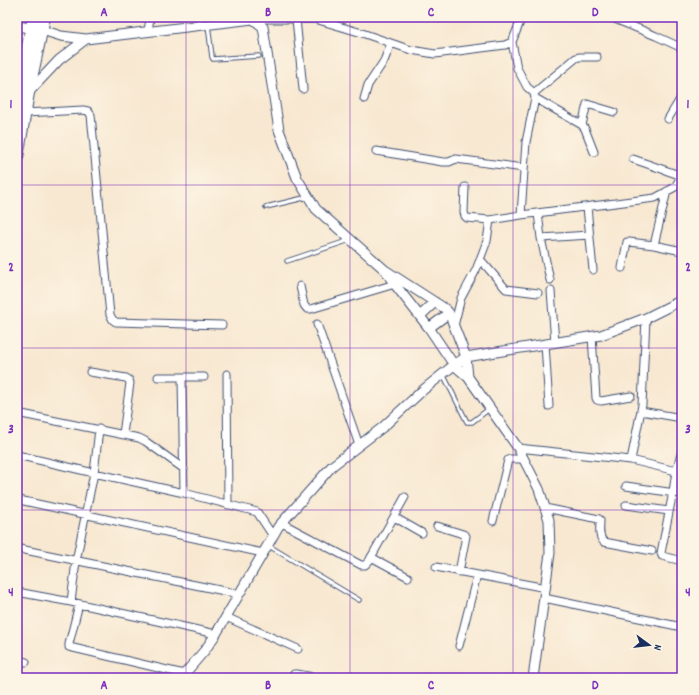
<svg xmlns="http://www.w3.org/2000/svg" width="699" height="695" font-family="Dekko,sans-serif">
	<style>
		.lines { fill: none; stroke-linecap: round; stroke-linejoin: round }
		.service-casing { stroke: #3c4b6f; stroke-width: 5.5 }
		.minor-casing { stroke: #3c4b6f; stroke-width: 9 }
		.tertiary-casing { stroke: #3c4b6f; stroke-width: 11 }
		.primary-casing { stroke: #3c4b6f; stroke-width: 14 }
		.service { stroke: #fff; stroke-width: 3.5 }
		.minor { stroke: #fff; stroke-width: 7 }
		.tertiary { stroke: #fff; stroke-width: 9 }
		.primary { stroke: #fff; stroke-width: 12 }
		.grid { fill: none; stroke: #7b2cbf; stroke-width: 1; stroke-opacity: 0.55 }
		.neatline { fill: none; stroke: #7b2cbf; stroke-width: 1.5 }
		.grid-label { font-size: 13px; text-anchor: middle; font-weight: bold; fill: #7b2cbf }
	</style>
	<rect width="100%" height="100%" fill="#fcf5e5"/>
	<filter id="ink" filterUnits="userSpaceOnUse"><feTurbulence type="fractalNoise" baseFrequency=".025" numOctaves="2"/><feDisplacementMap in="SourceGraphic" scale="8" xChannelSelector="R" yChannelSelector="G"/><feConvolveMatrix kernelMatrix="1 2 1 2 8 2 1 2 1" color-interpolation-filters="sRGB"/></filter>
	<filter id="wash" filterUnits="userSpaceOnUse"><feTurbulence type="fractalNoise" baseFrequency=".012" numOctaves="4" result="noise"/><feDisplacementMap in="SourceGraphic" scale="16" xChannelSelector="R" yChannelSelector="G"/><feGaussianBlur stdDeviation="0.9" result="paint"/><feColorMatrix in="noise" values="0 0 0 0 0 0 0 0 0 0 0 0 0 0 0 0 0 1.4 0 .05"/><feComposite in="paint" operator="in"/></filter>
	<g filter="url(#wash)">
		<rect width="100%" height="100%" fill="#f8e8d1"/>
	</g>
	<g filter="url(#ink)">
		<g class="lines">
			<defs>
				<path id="service" d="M208,25L212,57L213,59L259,56
					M266,207L308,197
					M287,261L350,240
					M443,374L467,422H472L489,409
					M269,546L359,600"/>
				<path id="minor" d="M254,17L253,19H315L362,33L411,50L435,54L505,45L512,42L522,17
					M610,17L656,36L682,48
					M296,19L303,89
					M148,32L150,17
					M512,42L517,68L527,87L534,93L535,98L526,142L521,215
					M534,93L576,58L579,57H597
					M535,98L582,125L585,129L594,152
					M364,99L368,85L384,61L391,43
					M25,113L83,110L88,111L91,115L110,315L113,320L116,322L222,325
					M668,119L682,96
					M582,125L587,104L614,112
					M376,151L443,162H449L456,159L524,168
					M633,159L682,176
					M465,187L464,212L465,216L467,218L490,220
					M587,207L593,270
					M538,213L541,238L550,280
					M541,238L590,235
					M654,245L667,191
					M480,259L506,289L538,293
					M622,268L627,242H629L654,245L682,251
					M300,286L304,305L307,309H311L395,284
					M551,291L555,342
					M317,324L359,445
					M454,326L461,298L476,270L487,241L490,220L521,215L655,198L675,187L682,175
					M592,336L596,398L597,400L601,401L631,396
					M545,344L549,406
					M90,372L126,378L129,380L130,383L123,434
					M227,374L228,505
					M158,377H204
					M182,378L184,493
					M641,411L682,418
					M17,413L139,438L145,441L184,469
					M518,448L631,460L676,471L673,492L661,553L662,556L682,561
					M17,455L94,473L184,493L257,512L273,536
					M631,460L642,405L646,318
					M676,471L682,451
					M626,486L682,494
					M19,500L263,553
					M626,505L669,511
					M545,508L599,519L600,520C600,528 598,537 604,542L652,551
					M394,517L422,533
					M493,521L508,460L510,459H524
					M282,523L361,565H365L369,561L405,497
					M437,526L463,534L466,536L459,572
					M20,549L239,594
					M371,557L408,577
					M436,567L546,588
					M17,592L71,602L216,634
					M544,598L682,627
					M71,602L76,561L94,473L99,429
					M79,604L69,644V647L184,674
					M226,617L298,649
					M459,646L477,575
					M17,660L26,662
					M291,678L294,674H297L318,678"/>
				<path id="tertiary" d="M17,26L42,30L61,36L86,39
					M28,93L59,60L86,39L253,19L263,27L267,53L279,130L297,178L316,209L385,270L444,308L449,313L466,357L468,377
					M387,273L393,282L429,328L454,365L468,377L518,448L539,489L549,520L550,553L533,678
					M420,316L435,302
					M429,328L449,313
					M181,678L205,650L216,634L273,536L278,527L332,466L383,427L423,390L454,365L466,357L601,335L646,318L682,300"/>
				<path id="primary" d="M17,100L34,17
					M17,157L28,93L44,17"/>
			</defs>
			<!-- service casing -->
			<use href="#service" class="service-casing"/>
			<!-- minor casing -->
			<use href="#minor" class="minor-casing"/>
			<!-- tertiary casing -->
			<use href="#tertiary" class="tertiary-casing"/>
			<!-- primary casing -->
			<use href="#primary" class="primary-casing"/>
			<!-- service -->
			<use href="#service" class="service"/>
			<!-- minor -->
			<use href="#minor" class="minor"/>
			<!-- tertiary -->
			<use href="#tertiary" class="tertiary"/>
			<!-- primary -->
			<use href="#primary" class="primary"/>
		</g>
	</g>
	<!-- grid -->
	<path class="grid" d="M186,17V678M350,17V678M513,17V678M17,185H682M17,348H682M17,510H682"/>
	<!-- margin -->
	<rect width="699" height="695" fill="none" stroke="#fcf5e5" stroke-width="44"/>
	<!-- north arrow -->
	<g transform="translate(649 645) rotate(105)" stroke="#fcf5e5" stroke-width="3" paint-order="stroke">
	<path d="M0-3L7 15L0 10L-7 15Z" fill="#1b2f5e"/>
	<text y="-6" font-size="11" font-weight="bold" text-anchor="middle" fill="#1b2f5e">N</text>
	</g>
	<rect x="22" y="22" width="655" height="651" class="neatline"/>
	<g class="grid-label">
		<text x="104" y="16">A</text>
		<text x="268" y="16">B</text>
		<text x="431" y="16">C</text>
		<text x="595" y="16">D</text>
		<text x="11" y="108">1</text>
		<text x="688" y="108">1</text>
		<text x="11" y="271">2</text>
		<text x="688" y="271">2</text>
		<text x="11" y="433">3</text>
		<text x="688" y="433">3</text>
		<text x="11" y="596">4</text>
		<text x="688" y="596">4</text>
		<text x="104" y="689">A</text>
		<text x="268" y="689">B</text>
		<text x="431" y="689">C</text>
		<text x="595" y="689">D</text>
	</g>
</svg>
